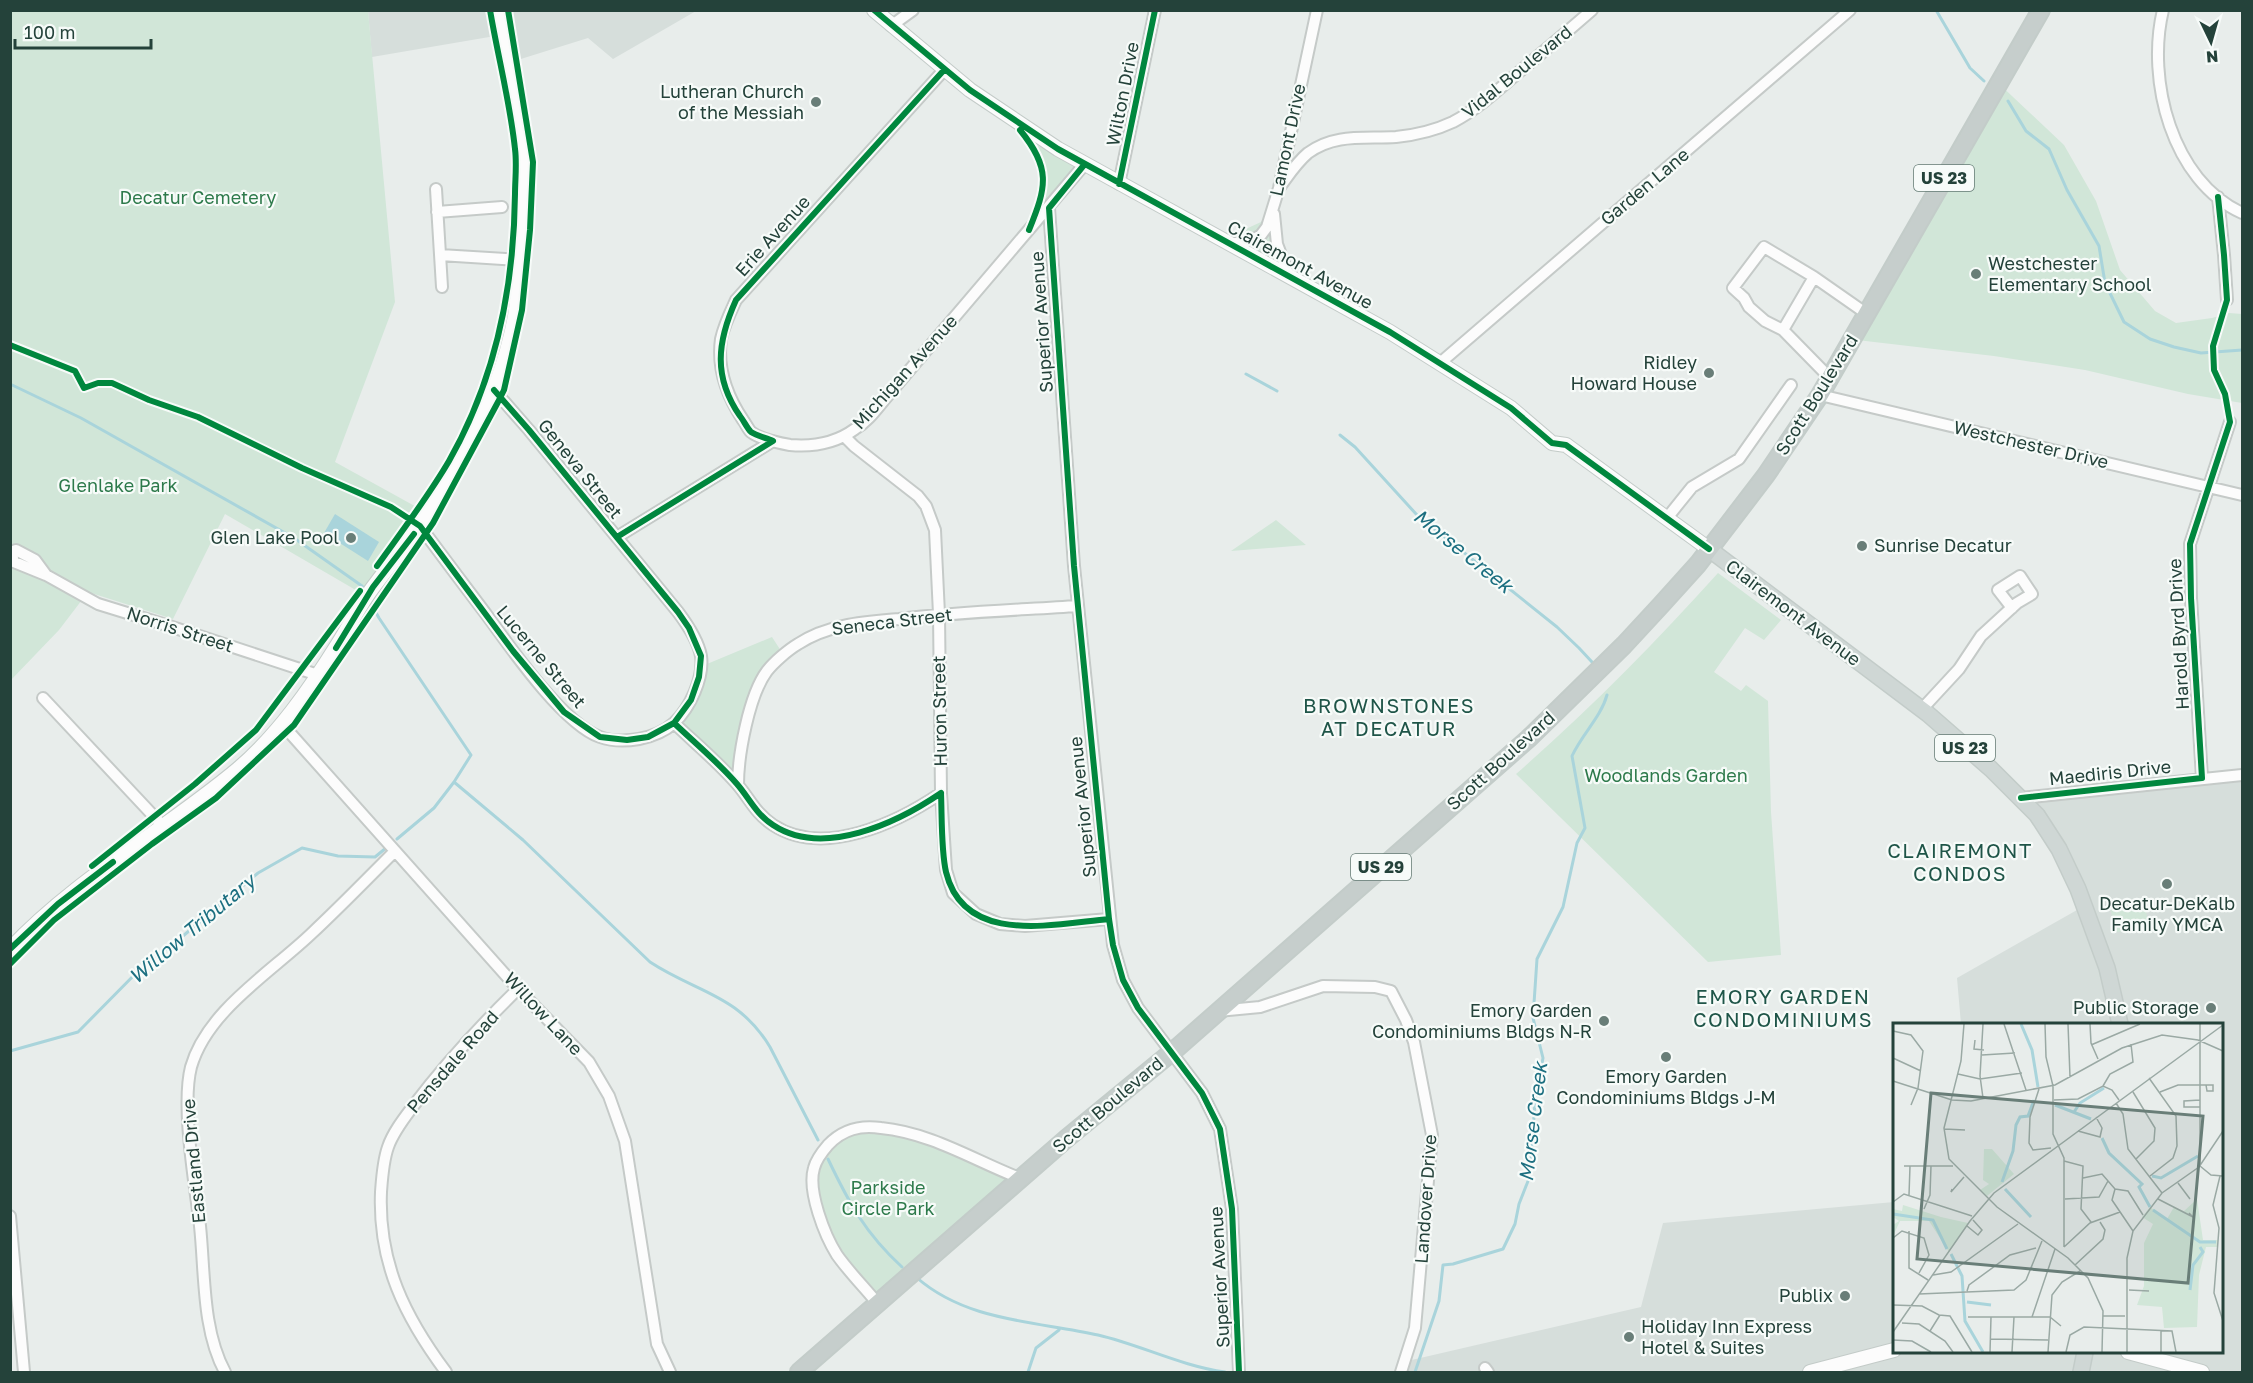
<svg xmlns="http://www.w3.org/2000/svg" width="2253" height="1383" font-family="'Golos Text',sans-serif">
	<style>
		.built { fill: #d6dedb }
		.green { fill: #d1e6d8 }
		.water { fill: #a9d4db }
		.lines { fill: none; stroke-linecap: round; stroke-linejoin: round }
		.stream { stroke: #a9d4db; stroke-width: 3 }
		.minor-casing { stroke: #c5cac8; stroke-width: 14 }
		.secondary-casing { stroke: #c3cbc8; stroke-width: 16 }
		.primary-casing { stroke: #c3ccc9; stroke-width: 18 }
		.trunk-casing { stroke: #c3ccc9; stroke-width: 20 }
		.minor { stroke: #fcfcfc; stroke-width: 10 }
		.secondary { stroke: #fcfcfc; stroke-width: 14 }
		.primary { stroke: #cfd7d5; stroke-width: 15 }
		.trunk { stroke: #c6cecc; stroke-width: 16 }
		.cycleway-casing { stroke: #f7fbf9; stroke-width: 10 }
		.cycleway { stroke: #00873e; stroke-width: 6 }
		.poi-dot { fill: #697e78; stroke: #f7fbf9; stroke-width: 2 }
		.labels { text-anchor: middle; stroke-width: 4.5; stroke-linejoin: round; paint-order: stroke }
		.shield { fill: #f7fbf9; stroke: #637a73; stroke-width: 1.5 }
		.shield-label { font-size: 16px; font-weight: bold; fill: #24423a }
		.street-label { font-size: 18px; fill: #24423a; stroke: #f7fbf9 }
		.poi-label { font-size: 18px; fill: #24423a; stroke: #f7fbf9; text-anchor: end }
		.park-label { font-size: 18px; fill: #2d7a4b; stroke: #f7fbf9 }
		.water-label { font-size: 20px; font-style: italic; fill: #1c6f80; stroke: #f7fbf9 }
		.neighbourhood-label { font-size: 20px; letter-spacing: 1.5px; fill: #1f5548; stroke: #f7fbf9 }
		.inset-river { fill: none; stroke: #a9d4db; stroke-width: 3 }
		.inset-road { fill: none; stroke: #9aa9a4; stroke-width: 1.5 }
		.view { fill: #697e78; fill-opacity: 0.15; stroke: #697e78; stroke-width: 3 }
		.inset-edge { fill: none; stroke: #24423a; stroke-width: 3 }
	</style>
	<rect width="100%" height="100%" fill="#e8edeb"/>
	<!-- built -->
	<path class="built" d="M368,11H696L613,59L588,38L508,63L501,35L372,57Z
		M2242,771V1372H1398L1403,1362L1641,1307L1663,1223L1894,1202V1352H2222V1024H1961L1957,978L2077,910L2058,852L2021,798Z"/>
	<!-- green -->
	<path class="green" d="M11,11H368L395,302L335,462L431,515L366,596L225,514L173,619L88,592L59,630L11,680Z
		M1995,80L2064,145L2096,201L2120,270L2155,311L2176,323L2212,318L2229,313L2242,314V403L2188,394L2085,370L1994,356L1857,340Z
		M1031,143L1085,165L1039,207C1047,180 1043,167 1031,143Z
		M1275,202L1285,267L1222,240L1261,222Z
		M1276,520L1306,545L1231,551Z
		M1718,573L1781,620L1764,640L1745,628L1714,672L1741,691L1746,685L1768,701L1771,812L1781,955L1708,962L1516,774C1588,711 1654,644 1718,573Z
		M772,637L783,654L765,669L734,776L678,723L695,687V669Z
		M2145,904L2149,930L2115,932L2110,906Z
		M862,1129L914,1136L1014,1179L869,1300C848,1264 822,1228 818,1186C817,1181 815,1173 818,1168C827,1147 843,1139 862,1129Z"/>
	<!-- water -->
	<path class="water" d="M335,514L379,542L368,561L324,533Z"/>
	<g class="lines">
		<!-- stream -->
		<path class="stream" d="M1936,10L1970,68L1984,81
			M2008,101L2026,131L2049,149L2067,190L2099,246L2105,283L2124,322L2150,339L2174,347L2201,353L2242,350
			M1246,374L1277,391
			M10,384L81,418L294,538L362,586L365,592
			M1340,435L1355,447L1417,515L1557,627L1579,648L1592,662
			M369,600L379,618L471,755L454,782L523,840L650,962C697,993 738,994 770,1047L818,1140
			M397,839L434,808L454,782
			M10,1051L78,1032L147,962L171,946L258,873L302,848L338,856L375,857L386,848
			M828,1159C849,1203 865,1233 902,1267
			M916,1277C967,1322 1036,1321 1098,1335C1141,1345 1181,1366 1225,1372
			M1028,1372L1036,1348L1059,1330
			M1415,1372L1439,1301L1443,1265L1453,1264L1503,1249L1515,1224L1519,1204L1530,1176L1535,1101L1543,1058L1533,1018L1537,959L1563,907L1577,843L1585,828L1572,756C1582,734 1601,717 1607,695"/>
		<defs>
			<path id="minor" d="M2163,10C2146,80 2172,181 2242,213
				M891,26L913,10
				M944,70L736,300C730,313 724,325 721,339C717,368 727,396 743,420C746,424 748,429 751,432C760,439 779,443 790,445C813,447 836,443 855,429C867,422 875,411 884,400L1084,165
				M1119,184L1155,10
				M1279,188C1288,176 1296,163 1308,153C1335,133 1365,139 1396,137C1416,135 1436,130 1453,122C1478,109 1498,90 1519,72C1543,52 1568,31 1592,10
				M436,189L442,287
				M2218,197L2224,255L2227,300
				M1049,208L1074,566L1113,945L1123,980L1138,1008L1202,1093L1220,1129L1232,1209L1239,1372
				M437,212L502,207
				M1274,214L1277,244L1289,276
				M1231,244L1252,240L1261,235L1267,227L1279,188L1317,10
				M440,255L520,260
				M1783,330L1814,277
				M1440,363L1850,10
				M1830,378L1783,330L1765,321L1749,307L1744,298L1733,288L1764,247L1814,277L1867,314
				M1820,395L2242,495
				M844,436L854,446L918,496L926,506L935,530L939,614L941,793L946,870L953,893L976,914L1000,924L1025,926L1109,919
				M1667,518L1692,487L1739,459L1791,385
				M420,526C442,556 464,585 486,614C510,647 563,724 600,737C623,745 656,739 674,723C690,708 704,678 701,656C698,640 687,624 678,612L529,430L494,390
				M617,537L773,441
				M46,575L35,560L16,550L11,552L14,562L46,575L98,604L166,625L318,675
				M43,698L162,825
				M1922,709L1959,669L1981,636L2017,603L2032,594L2020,576L1998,590L2012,608
				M674,723C695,743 718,762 737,784C750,799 755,813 773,825C823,858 897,823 941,793
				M282,724L518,989L589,1062L609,1096L625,1141L657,1344L670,1372
				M2202,778L2191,598L2190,544L2230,422
				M738,785C738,755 749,695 767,671C774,662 788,650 798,644C828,624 865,622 899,619C959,612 1018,610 1078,606
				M2021,798L2242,775
				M1218,1011L1260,1007L1323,986L1375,987L1391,991L1406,1020L1414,1042L1432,1135L1415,1328L1401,1372
				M10,1216L24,1372
				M878,1304C865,1288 849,1272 837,1255C825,1236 807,1191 814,1168C816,1160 822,1152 828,1145C843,1129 860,1125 881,1128C932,1133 975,1161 1022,1179
				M1485,1368L1488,1372
				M225,1372C202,1330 205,1273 200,1226C195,1184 181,1106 191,1067C207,1011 270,973 311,934C340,907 367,879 395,851
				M446,1372C405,1317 378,1263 381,1192C382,1178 383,1161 388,1147C393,1132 405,1117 414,1105C446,1063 481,1025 518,989"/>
			<path id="secondary" d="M874,10L970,90L1058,149L1390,332L1511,408L1552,443L1566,445L1709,549
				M10,949C77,878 164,831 238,769C278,735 310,689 338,644C350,625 360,604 374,586C436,505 496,419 515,316C519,290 520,263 522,236C524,199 526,160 521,122C516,85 506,48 499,10
				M2128,1352L2202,1372
				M1810,1372L1894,1350"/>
			<path id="primary" d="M1709,549L1928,714L1991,769L2037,815L2059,849L2078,889L2107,968L2120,1024
				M2081,1372L2085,1352"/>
			<path id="trunk" d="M799,1372L1066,1139L1178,1047L1528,739L1624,645L1661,605L1698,564L1766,475L1820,395L2041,10"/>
		</defs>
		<!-- minor casing -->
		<use href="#minor" class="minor-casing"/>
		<!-- secondary casing -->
		<use href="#secondary" class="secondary-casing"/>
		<!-- primary casing -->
		<use href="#primary" class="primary-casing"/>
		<!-- trunk casing -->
		<use href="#trunk" class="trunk-casing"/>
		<!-- minor -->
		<use href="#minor" class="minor"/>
		<!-- secondary -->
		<use href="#secondary" class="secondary"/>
		<!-- primary -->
		<use href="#primary" class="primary"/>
		<!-- trunk -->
		<use href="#trunk" class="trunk"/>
		<defs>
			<path id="cycleway" d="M874,10L970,90L1058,149L1390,332L1511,408L1552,443L1566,445L1709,549
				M1020,130C1051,168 1047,186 1029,230
				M1084,165L1049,208L1074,566L1109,919L1113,945L1123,980L1138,1008L1202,1093L1220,1129L1232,1209L1239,1372
				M1119,184L1155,10
				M10,345L75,371L84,388L98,383H112L149,400L198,417L302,468L391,507L420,526L513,651L564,712L600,737L627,740L648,737L674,723L691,700L699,677L701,656L689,628L678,612L529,430L494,390
				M773,441C767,438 757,436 751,432C747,428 744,421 740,416C713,377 717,342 736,300L944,70
				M617,537L773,441
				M377,566C402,531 428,497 449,461C495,380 514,286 515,194C515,180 517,164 515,149C510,102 498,57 490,10
				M336,648L373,587L414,534
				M674,723C695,743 718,762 737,784C750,799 755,813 773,825C823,858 897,823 941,793
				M941,793C942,817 941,850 946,872C964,946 1053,924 1109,919
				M2021,798L2202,778L2191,598L2190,544L2230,422L2225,394L2214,370L2213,346L2227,300L2224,255L2218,197
				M92,866L195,784L256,730L360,591
				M10,949L58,904L113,862
				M10,964L54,920L152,844L216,798L294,725L433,523L498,402L504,390L522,310L530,230L533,162L508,10"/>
		</defs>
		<!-- cycleway casing -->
		<use href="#cycleway" class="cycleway-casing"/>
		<!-- cycleway -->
		<use href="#cycleway" class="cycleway"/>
	</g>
	<!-- markers -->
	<g class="poi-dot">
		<circle cx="816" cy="102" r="6"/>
		<circle cx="1976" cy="274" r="6"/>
		<circle cx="1709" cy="373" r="6"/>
		<circle cx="351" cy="538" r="6"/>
		<circle cx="1862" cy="546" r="6"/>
		<circle cx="2167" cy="884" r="6"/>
		<circle cx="2211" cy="1008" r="6"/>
		<circle cx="1604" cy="1021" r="6"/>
		<circle cx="1666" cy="1057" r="6"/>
		<circle cx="1845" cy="1296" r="6"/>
		<circle cx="1629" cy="1337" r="6"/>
	</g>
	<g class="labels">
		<!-- shield labels -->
		<g class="shield">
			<rect x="1914" y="165" width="60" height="26" rx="4.5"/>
			<rect x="1935" y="735" width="60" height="26" rx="4.5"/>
			<rect x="1351" y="854" width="60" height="26" rx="4.5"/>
		</g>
		<g class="shield-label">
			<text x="1944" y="184">US 23</text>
			<text x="1965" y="754">US 23</text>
			<text x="1381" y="873">US 29</text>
		</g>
		<!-- street labels -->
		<g class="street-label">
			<text transform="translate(1517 72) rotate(-39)" y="6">Vidal Boulevard</text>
			<text transform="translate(1123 94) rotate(-79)" y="6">Wilton Drive</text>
			<text transform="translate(1288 140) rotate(-78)" y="6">Lamont Drive</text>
			<text transform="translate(1645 187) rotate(-40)" y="6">Garden Lane</text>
			<text transform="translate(773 236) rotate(-48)" y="6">Erie Avenue</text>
			<text transform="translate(1300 265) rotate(29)" y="6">Clairemont Avenue</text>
			<text transform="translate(1042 322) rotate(-94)" y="6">Superior Avenue</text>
			<text transform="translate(905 372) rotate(-48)" y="6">Michigan Avenue</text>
			<text transform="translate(1817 395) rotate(-58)" y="6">Scott Boulevard</text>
			<text transform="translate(2031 445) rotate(13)" y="6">Westchester Drive</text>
			<text transform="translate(580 469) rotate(51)" y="6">Geneva Street</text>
			<text transform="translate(1793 613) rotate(37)" y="6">Clairemont Avenue</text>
			<text transform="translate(892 622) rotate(-7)" y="6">Seneca Street</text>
			<text transform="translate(180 630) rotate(18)" y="6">Norris Street</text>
			<text transform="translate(2179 634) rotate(-93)" y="6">Harold Byrd Drive</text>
			<text transform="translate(541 657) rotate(50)" y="6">Lucerne Street</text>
			<text transform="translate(940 711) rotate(-91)" y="6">Huron Street</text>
			<text transform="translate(1501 761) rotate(-42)" y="6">Scott Boulevard</text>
			<text transform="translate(2110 773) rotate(-6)" y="6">Maediris Drive</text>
			<text transform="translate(1083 807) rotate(-96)" y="6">Superior Avenue</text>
			<text transform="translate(543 1014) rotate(47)" y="6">Willow Lane</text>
			<text transform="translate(453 1062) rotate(-49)" y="6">Pensdale Road</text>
			<text transform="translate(1108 1105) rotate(-40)" y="6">Scott Boulevard</text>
			<text transform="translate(194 1161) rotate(-95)" y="6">Eastland Drive</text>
			<text transform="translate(1426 1199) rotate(-86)" y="6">Landover Drive</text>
			<text transform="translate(1220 1277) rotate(-93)" y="6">Superior Avenue</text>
		</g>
		<!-- poi labels -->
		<g class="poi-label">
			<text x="804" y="98">Lutheran Church<tspan x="804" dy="21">of the Messiah</tspan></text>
			<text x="1988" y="270" text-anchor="start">Westchester<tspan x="1988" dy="21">Elementary School</tspan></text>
			<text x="1697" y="369">Ridley<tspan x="1697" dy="21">Howard House</tspan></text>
			<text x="339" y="544">Glen Lake Pool</text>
			<text x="1874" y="552" text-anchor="start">Sunrise Decatur</text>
			<text x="2167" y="910" text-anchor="middle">Decatur-DeKalb<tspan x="2167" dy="21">Family YMCA</tspan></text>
			<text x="2199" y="1014">Public Storage</text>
			<text x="1592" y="1017">Emory Garden<tspan x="1592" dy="21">Condominiums Bldgs N-R</tspan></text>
			<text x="1666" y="1083" text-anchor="middle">Emory Garden<tspan x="1666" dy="21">Condominiums Bldgs J-M</tspan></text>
			<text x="1833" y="1302">Publix</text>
			<text x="1641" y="1333" text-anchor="start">Holiday Inn Express<tspan x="1641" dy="21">Hotel &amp; Suites</tspan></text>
		</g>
		<!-- park labels -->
		<g class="park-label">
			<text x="198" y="204">Decatur Cemetery</text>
			<text x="118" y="492">Glenlake Park</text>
			<text x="1666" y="782">Woodlands Garden</text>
			<text x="888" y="1194">Parkside<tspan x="888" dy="21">Circle Park</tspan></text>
		</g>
		<!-- water labels -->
		<g class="water-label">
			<text transform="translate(1463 551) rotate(39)" y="7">Morse Creek</text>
			<text transform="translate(192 929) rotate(-40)" y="7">Willow Tributary</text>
			<text transform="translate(1533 1122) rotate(-83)" y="7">Morse Creek</text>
		</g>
		<!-- neighbourhood labels -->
		<g class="neighbourhood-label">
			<text x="1389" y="713">BROWNSTONES<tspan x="1389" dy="23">AT DECATUR</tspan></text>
			<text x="1960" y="858">CLAIREMONT<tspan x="1960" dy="23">CONDOS</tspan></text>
			<text x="1783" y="1004">EMORY GARDEN<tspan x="1783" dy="23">CONDOMINIUMS</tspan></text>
		</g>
	</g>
	<!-- overview -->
	<g transform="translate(1893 1023)">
		<rect width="330" height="330" fill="#e8edeb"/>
		<path d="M91,126H99L121,151L94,173L87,167L96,161L90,157ZM304,176L310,217H325L324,224H313L306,252L304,304L271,305L269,284L244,282L251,263V220L260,201L249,194L257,184L274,196L281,184L291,188ZM10,182L48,194L75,200L56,229L36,198H7L0,213V202L6,198L0,194V186L9,188Z" fill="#d1e6d8"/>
		<path class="inset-river" d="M128,1L139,27L145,64M162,82L198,96M181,89L187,80L211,65M209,115L216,130L249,161L246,164L257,184M259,153L268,155L305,133M109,159L120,128L123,102L127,94L135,93L141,77M112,166L138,194M260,187L307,219H323M0,191L40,197L54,226M58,231L69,253L72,298L90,329M297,267L300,242L310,229L307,224M74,279L98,282"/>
		<path class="inset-road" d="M71,1L68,38L51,105L56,136L104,184L175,235L195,255L210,288L209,329M111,1L133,67M152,1L153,34L160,63V111L171,135V224M175,1L177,54M197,1L198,20L205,36M307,1V143L318,152L330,153M0,8L18,12L30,28L25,65L18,82M82,17L81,26L91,27M198,22L247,1M89,32L122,30M0,35L28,48M65,51L87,56L129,50M256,55L283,93L284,123L280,135L257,153M0,58L59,77L78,78L162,62L229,25L269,12L305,17L330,28M210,63L217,51L240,39L238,21M146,66L137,94L136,120L140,127L158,125M240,69L262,105L261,118L243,136M267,69L285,62H313L314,68H320V62H313M90,75L87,53L90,1M161,77L185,76L210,63L219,67L226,77M307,77L291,78V84H307M223,80L230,91L235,126L269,170M51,106L72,107M185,108L207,114L209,105L203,94M171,138L190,143L188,186L198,199M11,143H60M327,153L320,182L326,205L321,270L330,298M190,155L209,151L222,166M285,160L297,176M59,166L58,169L71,154M222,166L219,177L240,208M222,166L235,168L250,192M16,172L17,143M172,176L206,174L215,158M265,176L300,194L296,190M0,179L11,171L79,193M31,186L37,172L38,143M74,203L85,212L89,207L80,197M16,208V245L35,257M0,215L9,208L31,215L36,232L26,250M171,224L197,200L227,189M182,242L210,216L212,207L207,199M40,252L58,249L125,201M236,267L256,268M74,268L76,262L117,232L143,225M26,271L121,267L133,257L149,218M0,282L29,283L46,292L57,293L79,329M210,293H232M75,294H157L168,303M139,294L162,226M9,300L26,301L52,318L60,329M37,308L47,292M0,309L77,198L101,170L330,2M98,316L155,317M0,317L19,318L38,329M97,329L98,294M119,329L121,294M155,329L159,272L169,259L187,248M173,329L177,312L191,304L279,308L283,329M234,329V235L240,208L269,170L306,144L330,108M268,329V307"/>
		<path class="view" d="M38,70L310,93L295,260L24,236Z"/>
		<rect width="330" height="330" class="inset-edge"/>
	</g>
	<!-- border -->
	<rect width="2253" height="1383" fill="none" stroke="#24423a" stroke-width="24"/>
	<!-- north arrow -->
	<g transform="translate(2211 42) rotate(175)" stroke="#f7fbf9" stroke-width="4.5" paint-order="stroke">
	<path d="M0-4.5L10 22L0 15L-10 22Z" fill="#24423a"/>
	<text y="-9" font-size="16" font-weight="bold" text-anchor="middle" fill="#24423a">N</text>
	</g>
	<!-- scale -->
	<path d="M15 39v9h136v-9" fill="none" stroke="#24423a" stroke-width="3"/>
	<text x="24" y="39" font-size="18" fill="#24423a" stroke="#f7fbf9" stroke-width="4.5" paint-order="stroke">100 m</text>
</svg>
